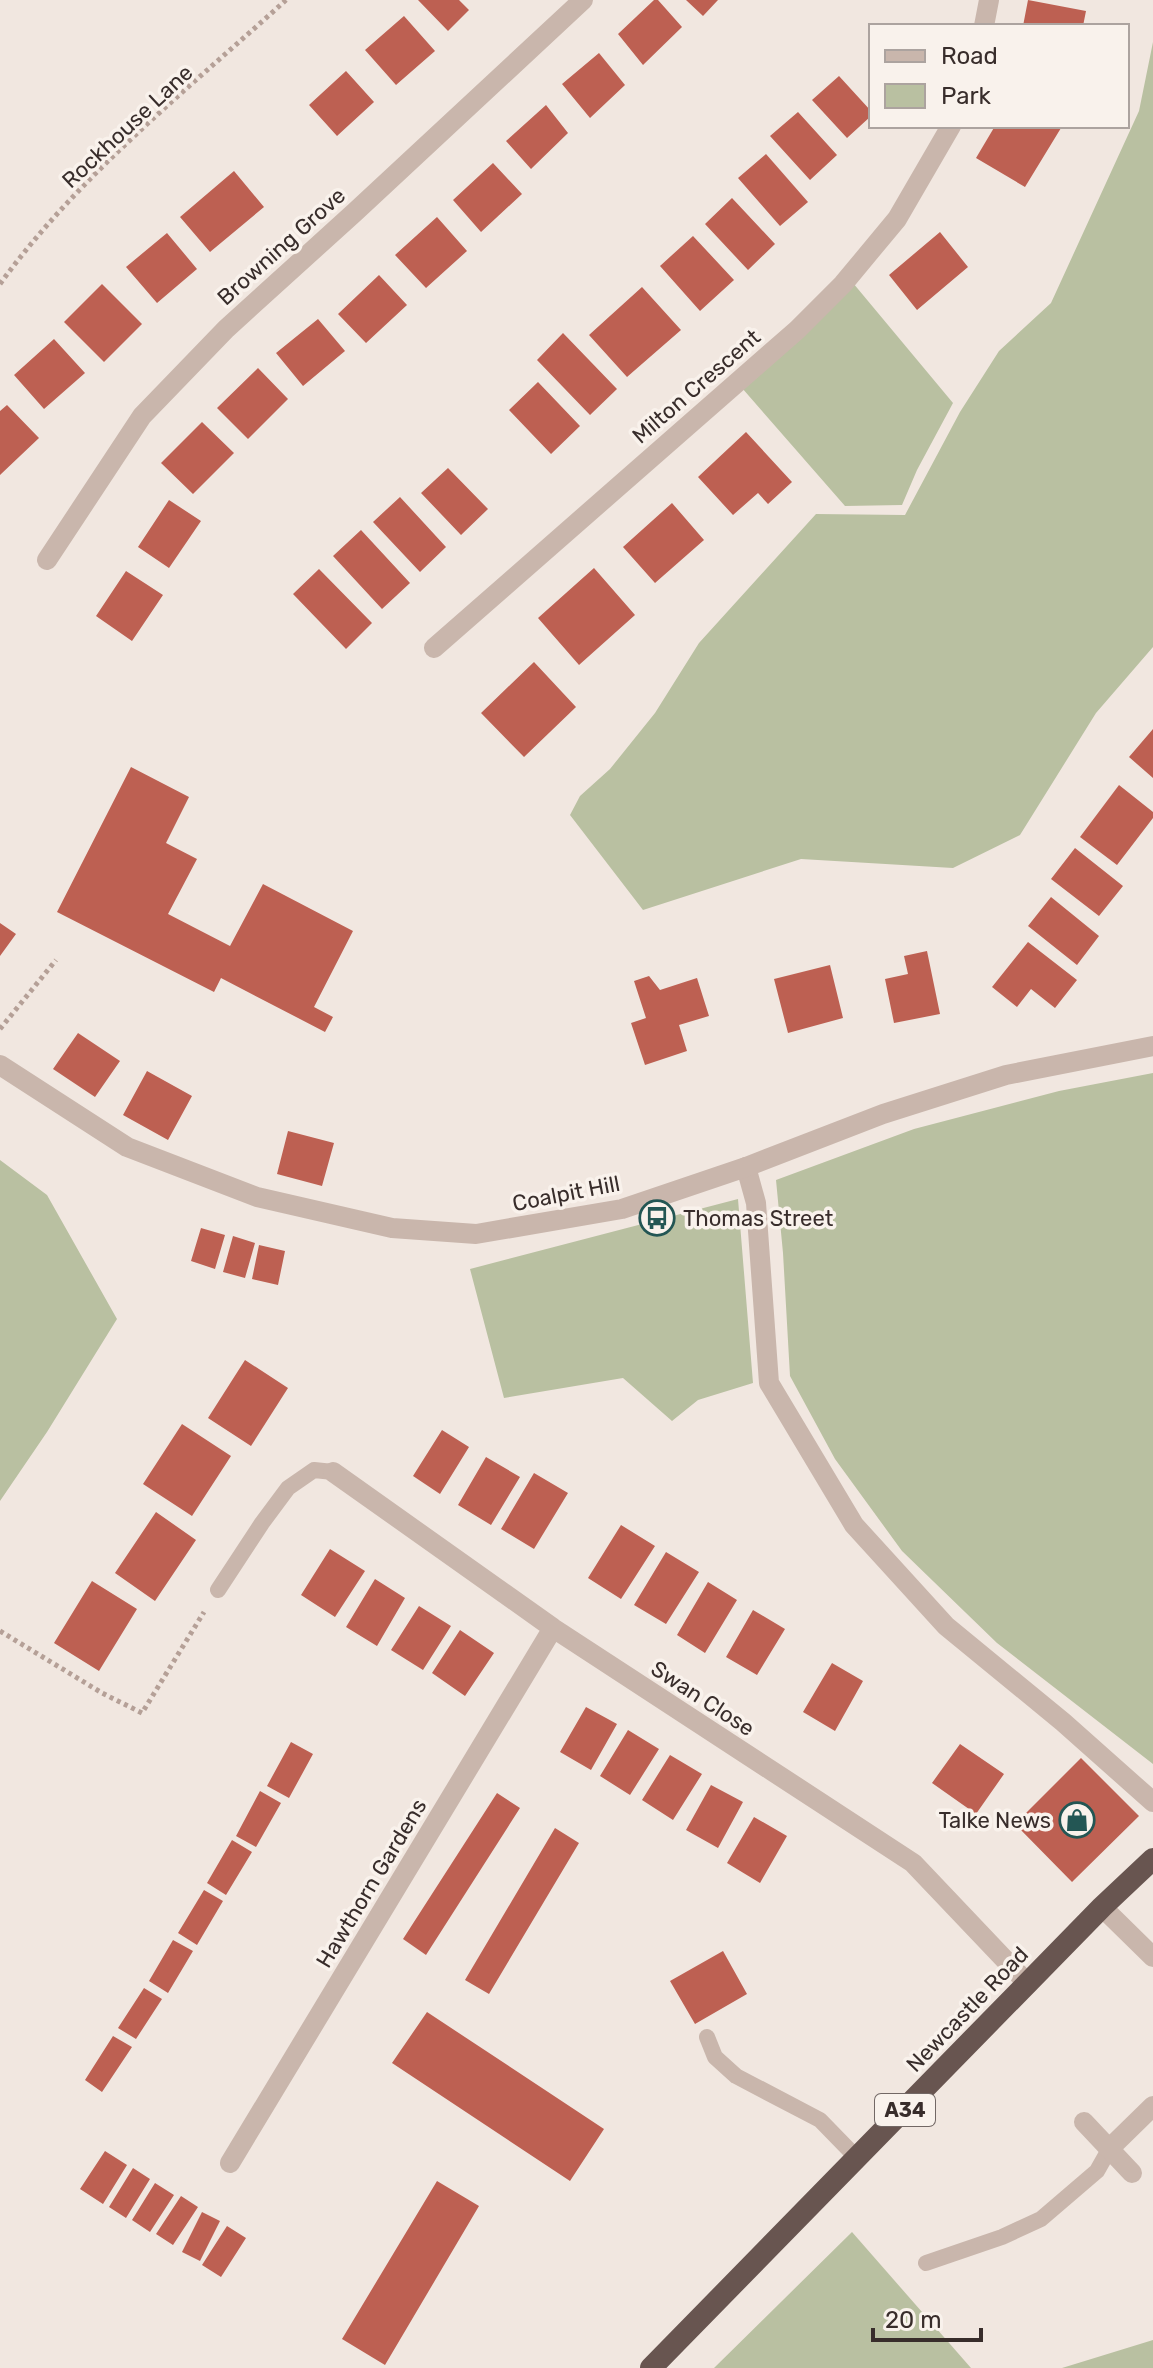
<svg xmlns="http://www.w3.org/2000/svg" width="1153" height="2368" font-family="Rubik,sans-serif">
	<style>
		.green { fill: #b9c0a1 }
		.building { fill: #bd6052 }
		.lines { fill: none; stroke-linecap: round; stroke-linejoin: round }
		.path { stroke: #b5a097; stroke-width: 5; stroke-dasharray: 4 4; stroke-linecap: butt }
		.service { stroke: #c9b6ac; stroke-width: 16 }
		.minor { stroke: #c9b6ac; stroke-width: 20 }
		.tertiary { stroke: #c9b6ac; stroke-width: 20 }
		.trunk { stroke: #685550; stroke-width: 22 }
		.labels { text-anchor: middle; stroke-width: 7; stroke-linejoin: round; paint-order: stroke }
		.shield { fill: #f9f2ec; stroke: #726865; stroke-width: 2 }
		.shield-label { font-size: 20px; font-weight: bold; fill: #382d2b }
		.street-label { font-size: 22px; fill: #382d2b; stroke: #f9f2ec }
		.poi-label { font-size: 22px; fill: #382d2b; stroke: #f9f2ec; text-anchor: start }
	</style>
	<rect width="100%" height="100%" fill="#f1e7e0"/>
	<!-- green -->
	<path class="green" d="M1153,42V647L1096,713L1020,835L953,868L801,859L643,910L570,815L580,796L610,769L655,713L699,643L816,514L905,515L960,412L999,351L1051,303L1139,111Z
		M853,283L953,403L917,470L902,505L845,506L742,388Z
		M1153,1073V1764L997,1643L902,1551L835,1459L790,1376L783,1253L776,1180L914,1129L1059,1091Z
		M0,1160L47,1195L117,1319L47,1432L0,1501Z
		M738,1199L753,1383L698,1400L672,1421L623,1378L504,1398L470,1269Z
		M852,2232L971,2368H714Z
		M1153,2340V2368H1062Z"/>
	<!-- building -->
	<path class="building" d="M418,0H459L469,10L448,31Z
		M654,0H658L682,27L643,65L618,34Z
		M686,0H718L703,16Z
		M1028,0L1086,11L1083,26H1023Z
		M404,16L435,51L396,85L365,50Z
		M599,53L625,85L590,118L562,84Z
		M346,71L374,102L337,136L309,105Z
		M839,76L871,111V116L847,138L812,100Z
		M546,105L568,133L531,169L506,141Z
		M798,112L837,155L810,180L770,136Z
		M995,126H1057L1061,128L1025,187L976,158Z
		M766,154L808,202L780,226L738,178Z
		M493,163L522,194L481,232L453,200Z
		M234,171L264,207L210,252L180,217Z
		M732,198L775,244L748,270L705,224Z
		M437,217L467,251L426,288L395,255Z
		M940,232L968,267L917,310L889,275Z
		M167,233L197,269L157,303L126,267Z
		M693,236L734,280L700,311L660,266Z
		M379,275L407,305L366,343L338,314Z
		M102,284L142,324L104,362L64,322Z
		M642,287L681,330L627,377L589,335Z
		M318,319L345,351L303,386L276,353Z
		M563,333L617,389L590,415L537,360Z
		M54,339L85,373L44,409L14,375Z
		M258,368L288,399L248,439L217,408Z
		M538,382L580,426L551,454L509,410Z
		M7,405L39,438L0,475V411Z
		M202,422L234,453L193,494L161,463Z
		M746,432L792,482L768,504L758,493L733,515L698,477Z
		M448,468L488,509L461,535L421,493Z
		M400,497L446,547L420,572L373,522Z
		M169,500L201,521L169,568L138,547Z
		M672,503L704,540L655,583L623,547Z
		M361,530L410,583L382,609L333,556Z
		M594,568L635,615L579,665L538,618Z
		M319,569L372,623L346,649L293,594Z
		M126,571L163,595L132,641L96,616Z
		M534,662L576,707L524,757L481,713Z
		M1153,729V778L1129,757Z
		M131,767L189,797L166,843L197,859L168,914L230,946L263,884L353,931L314,1007L333,1017L325,1032L221,978L214,992L57,912Z
		M1119,785L1153,812V818L1117,865L1080,837Z
		M1075,848L1123,886L1099,916L1051,879Z
		M1051,897L1099,936L1077,965L1028,926Z
		M0,923L16,934L0,956Z
		M1028,942L1077,980L1055,1008L1031,989L1017,1007L992,987Z
		M927,951L940,1014L894,1023L885,979L908,974L904,956Z
		M830,965L843,1018L788,1033L774,979Z
		M649,976L660,990L697,978L709,1016L679,1025L687,1051L645,1065L631,1023L646,1018L634,981Z
		M78,1033L120,1061L95,1097L53,1069Z
		M147,1071L192,1096L168,1140L123,1115Z
		M288,1131L334,1143L322,1186L277,1174Z
		M201,1228L225,1235L215,1269L191,1261Z
		M233,1236L255,1243L245,1278L223,1272Z
		M259,1245L285,1251L278,1285L252,1279Z
		M245,1360L288,1388L251,1446L208,1418Z
		M182,1424L231,1456L192,1516L143,1484Z
		M442,1430L469,1447L440,1494L413,1476Z
		M486,1457L520,1477L491,1525L458,1505Z
		M534,1473L568,1493L534,1549L501,1529Z
		M156,1512L196,1540L155,1601L115,1573Z
		M621,1525L655,1546L621,1599L588,1578Z
		M330,1549L365,1571L335,1617L301,1595Z
		M666,1552L699,1572L666,1624L634,1605Z
		M375,1579L405,1598L377,1646L346,1627Z
		M92,1581L137,1609L99,1671L54,1643Z
		M708,1582L737,1600L705,1653L677,1635Z
		M419,1606L451,1626L423,1670L391,1650Z
		M753,1610L785,1629L757,1675L726,1657Z
		M460,1630L494,1653L465,1696L432,1673Z
		M832,1663L863,1681L835,1731L803,1712Z
		M586,1707L617,1724L591,1770L560,1752Z
		M628,1730L659,1749L630,1795L600,1776Z
		M291,1742L313,1754L289,1798L267,1786Z
		M960,1744L1004,1774L976,1814L932,1783Z
		M670,1755L702,1774L673,1820L642,1800Z
		M1081,1758L1139,1816L1072,1882L1015,1824Z
		M711,1785L743,1802L718,1848L686,1830Z
		M260,1791L281,1803L256,1847L236,1836Z
		M497,1793L520,1808L426,1955L403,1939Z
		M754,1817L787,1836L760,1883L727,1863Z
		M555,1828L579,1843L489,1994L465,1980Z
		M232,1840L252,1852L226,1895L207,1883Z
		M204,1890L223,1901L197,1945L178,1933Z
		M173,1940L193,1951L168,1993L149,1981Z
		M723,1951L747,1994L695,2024L670,1981Z
		M144,1988L162,1999L136,2039L118,2028Z
		M427,2012L604,2129L570,2181L392,2063Z
		M113,2036L132,2047L102,2092L85,2080Z
		M105,2151L127,2165L103,2204L80,2189Z
		M133,2168L150,2179L126,2218L109,2207Z
		M437,2181L479,2206L385,2365L342,2339Z
		M155,2183L174,2195L150,2232L132,2220Z
		M181,2196L198,2207L173,2245L156,2234Z
		M202,2212L220,2221L200,2261L182,2252Z
		M227,2226L246,2238L221,2277L202,2265Z"/>
	<g class="lines">
		<!-- path -->
		<path class="path" d="M0,284C78,176 188,89 286,0
			M0,1029L56,960
			M0,1631L102,1693L142,1713L204,1612"/>
		<!-- service -->
		<path class="service" d="M218,1590L262,1523L288,1488L314,1470L333,1472
			M707,2037L715,2057L736,2076L820,2120L857,2158
			M926,2263L1002,2237L1041,2219L1097,2171L1110,2148"/>
		<!-- minor -->
		<path class="minor" d="M984,26L989,0
			M47,560L142,416L226,329L355,212L583,0
			M434,648L797,330L843,284L897,219L951,126
			M746,1167L756,1203L769,1383L854,1525L946,1626L1063,1722L1153,1802
			M333,1472L553,1628L913,1863L1028,1984
			M1102,1907L1153,1957
			M1084,2122L1132,2173
			M1110,2148L1153,2106
			M230,2163L553,1628"/>
		<!-- tertiary -->
		<path class="tertiary" d="M0,1065L127,1147L257,1197L392,1228L476,1234L622,1209L746,1167L883,1114L1006,1075L1153,1046"/>
		<!-- trunk -->
		<path class="trunk" d="M651,2368L1102,1907L1153,1859"/>
	</g>
	<!-- icons -->
	<defs>
		<symbol id="bus-ring" viewBox="-11 -11 22 22"><circle r="9.5" fill="#f9f2ec" stroke="#235654" stroke-width="1.5"/><path d="M-5-6H5V4H4V6H2V4H-2V6H-4V4H-5ZM-3.5-4V0h7V-4ZM-3.5 1.2v1.5H-2V1.2ZM2 1.2v1.5H3.5V1.2Z" fill="#235654"/></symbol>
		<symbol id="shop-ring" viewBox="-11 -11 22 22"><circle r="9.5" fill="#f9f2ec" stroke="#235654" stroke-width="1.5"/><path d="M-5-2.5h2.3a2.7 3.5 0 0 1 5.4 0H5L5.5 6h-11ZM-1.5-2.5h3a1.5 2.3 0 0 0-3 0Z" fill="#235654"/></symbol>
	</defs>
	<g fill-rule="evenodd">
		<use href="#bus-ring" x="637" y="1198" width="40" height="40"/>
		<use href="#shop-ring" x="1057" y="1800" width="40" height="40"/>
	</g>
	<g class="labels">
		<!-- shield labels -->
		<rect class="shield" x="875" y="2094" width="60" height="32" rx="6"/>
		<g class="shield-label">
			<text x="905" y="2117">A34</text>
		</g>
		<!-- street labels -->
		<g class="street-label">
			<text transform="translate(127 126) rotate(-43)" y="8">Rockhouse Lane</text>
			<text transform="translate(281 246) rotate(-42)" y="8">Browning Grove</text>
			<text transform="translate(696 386) rotate(-41)" y="8">Milton Crescent</text>
			<text transform="translate(566 1193) rotate(-11)" y="8">Coalpit Hill</text>
			<text transform="translate(703 1698) rotate(33)" y="8">Swan Close</text>
			<text transform="translate(371 1883) rotate(-59)" y="8">Hawthorn Gardens</text>
			<text transform="translate(967 2009) rotate(-46)" y="8">Newcastle Road</text>
		</g>
		<!-- poi labels -->
		<g class="poi-label">
			<text x="683" y="1226">Thomas Street</text>
			<text x="1051" y="1828" text-anchor="end">Talke News</text>
		</g>
	</g>
	<!-- legend -->
	<rect x="869" y="24" width="260" height="104" fill="#f9f2ec" stroke="#aca39f" stroke-width="2"/>
	<rect x="885" y="50" width="40" height="12" fill="#c9b6ac" stroke="#aca39f" stroke-width="2"/>
	<text x="941" y="64" font-size="24" fill="#382d2b">Road</text>
	<rect x="885" y="84" width="40" height="24" fill="#b9c0a1" stroke="#aca39f" stroke-width="2"/>
	<text x="941" y="104" font-size="24" fill="#382d2b">Park</text>
	<!-- scale -->
	<path d="M873 2328v12h108v-12" fill="none" stroke="#382d2b" stroke-width="4"/>
	<text x="885" y="2328" font-size="24" fill="#382d2b" stroke="#f9f2ec" stroke-width="6" paint-order="stroke">20 m</text>
</svg>
